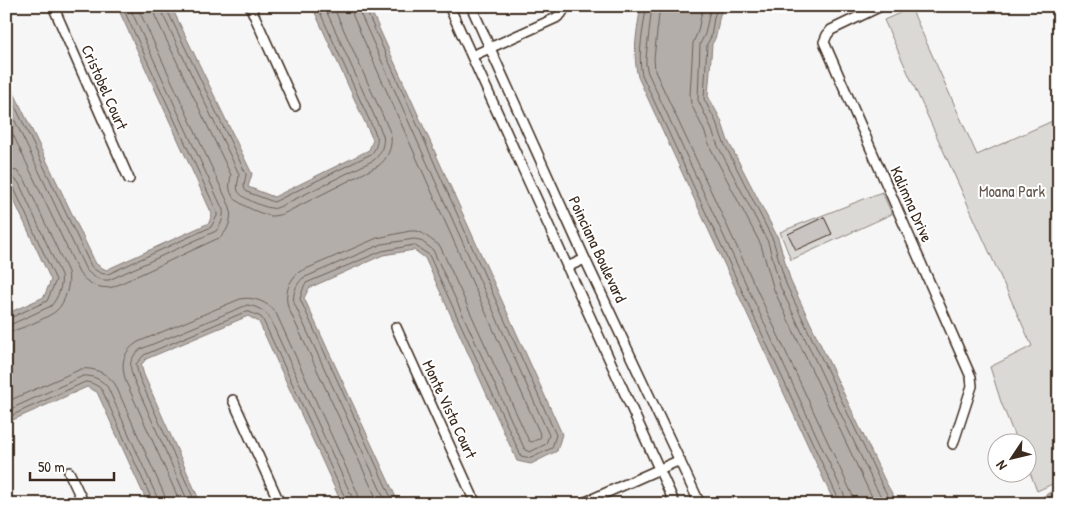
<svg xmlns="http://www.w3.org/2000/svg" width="1065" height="510" font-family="'Patrick Hand',sans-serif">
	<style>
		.green { fill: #dbd9d6; stroke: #8b827a }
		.water { fill: #b4aeaa; stroke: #847972 }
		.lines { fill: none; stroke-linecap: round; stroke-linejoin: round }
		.shore { stroke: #6b5f56; stroke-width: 1 }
		.building { fill: #c9c3c1; stroke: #3b2a1e }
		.street-casing { stroke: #3b2a1e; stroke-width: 12 }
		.street { stroke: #fff; stroke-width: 9 }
		.labels { text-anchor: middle; stroke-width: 4; stroke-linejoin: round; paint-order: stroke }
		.street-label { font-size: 16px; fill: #3b2a1e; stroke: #fff }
		.park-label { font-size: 16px; fill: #63564c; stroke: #fff }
	</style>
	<rect width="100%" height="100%" fill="#f7f6f6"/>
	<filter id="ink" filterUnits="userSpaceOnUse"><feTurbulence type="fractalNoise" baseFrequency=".02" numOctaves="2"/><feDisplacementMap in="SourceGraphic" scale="10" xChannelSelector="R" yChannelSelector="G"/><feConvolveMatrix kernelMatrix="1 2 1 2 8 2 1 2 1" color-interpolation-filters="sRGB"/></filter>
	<g filter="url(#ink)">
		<!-- green -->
		<path class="green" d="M911,8L977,155L1059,118V481L1037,491L1028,467V442H1017L1001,402L990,367L1032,346L884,20Z
			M882,192L892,214L791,260L780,232Z"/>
		<!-- water -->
		<path class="water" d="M117,6H171L252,174L248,187L274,197L369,150L373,140L312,6H369L562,434L557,451L531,464L517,461L425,258L414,250L383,255L309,288L304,298L399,504H342L259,322L248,316L146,359L141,365L144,375L201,504H148L97,392L87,387L6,423V314L44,297L51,280L6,183V76L96,264L106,270L209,223L212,214Z
			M641,6H724C716,18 720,33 712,44L708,96L721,120L728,141L778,238L791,282L885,481L898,504H835L638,77C632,54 637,29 641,6Z
			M1059,487V504H1023L1028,502H1034Z"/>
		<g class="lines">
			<!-- shore -->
			<path class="shore" d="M153,6L155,16L231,175C230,182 228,188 232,195C236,204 261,214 271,216C275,216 279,215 283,214L378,166C388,159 394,144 390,132L333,6
				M161,6L162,13L239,174C239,180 236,186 238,191C241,198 263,207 271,208C275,209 276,208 279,207L374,160C381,154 385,143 383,135L324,6
				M167,6V10L246,174C246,180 241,187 247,192L274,202L371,154C375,151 378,142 377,137L317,6
				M351,6L353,16L541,436L540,438L532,442L529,441L440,246L422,233L417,231H410L377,238L299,272C289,280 284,294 288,307L379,504
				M359,6L360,13L549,435L546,444L530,452L525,450L433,250L420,240L414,239L382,244L303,278C296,284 292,295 294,303L387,504
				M365,6L366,10L556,435L552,448L531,458L521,456L429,255L414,245L382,251L306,283L304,286L300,299L394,504
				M646,6C644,29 637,52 642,75L839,500L840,504
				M652,6L646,58V65L648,73L845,497L846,504
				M660,6L654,58L655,71L852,494L853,504
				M703,6L698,31L693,43L690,95L691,104L703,128L711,149L761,245L774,290L868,489L876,504
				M711,6L705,34L700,44L698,100L710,125L718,146L768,242L780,286L875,486L885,504
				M718,6L714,17L711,37L707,44L704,99L716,122L724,143L773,240L786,284L881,483L892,504
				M6,87L91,266C94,270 102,275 108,274L211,227L217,216V212L122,6
				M6,102L85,268C90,276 100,281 109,280L216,231C221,226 224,217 223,210L129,6
				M6,120L79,273C86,283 100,290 113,287L221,237C229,229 232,218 230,207L137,6
				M6,169L17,171L25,180L68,272C71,283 65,304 56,311C49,317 16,332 6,332
				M6,176L14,178L19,183L61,275C63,285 58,298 51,306L12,324L6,325
				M6,183H10L13,186L56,280L47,301L10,318H6
				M6,402L81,369C94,367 108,374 115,384L164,494L166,504
				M6,411L83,376C92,375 103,380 108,388L157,497L158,504
				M6,418L85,382C91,382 99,386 102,390L152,500V504
				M181,504L126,382C121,365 121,353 138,342L240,299C253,296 268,302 276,313L358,494L360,504
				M189,504L134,380C129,366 128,359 141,349L247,305C255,306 264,310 269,317L352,497L353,504
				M196,504L139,377L136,364L144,355L247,311L261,317L263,320L346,500V504"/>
		</g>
		<!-- building -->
		<path class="building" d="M824,217L832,234L796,250L788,234Z"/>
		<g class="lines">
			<defs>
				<path id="street" d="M53,6L129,179
					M250,6L295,106
					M449,6L675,504
					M471,6L585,259L700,504
					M881,6L831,30L827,35L824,42L971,377L972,386L953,444
					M472,56L556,18L561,14L566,6
					M567,267L585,259
					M396,327L476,504
					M233,400L280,504
					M69,472L84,504
					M581,504L680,460"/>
			</defs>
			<!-- street casing -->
			<use href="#street" class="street-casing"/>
			<!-- street -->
			<use href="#street" class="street"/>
		</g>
	</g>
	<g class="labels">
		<!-- street labels -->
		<g class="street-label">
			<text transform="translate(105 87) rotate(66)" y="6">Cristobel Court</text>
			<text transform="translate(912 204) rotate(66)" y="6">Kalimna Drive</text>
			<text transform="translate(598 249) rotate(65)" y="6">Poinciana Boulevard</text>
			<text transform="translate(450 409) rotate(65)" y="6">Monte Vista Court</text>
		</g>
		<!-- park labels -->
		<g class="park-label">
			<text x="1012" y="197">Moana Park</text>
		</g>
	</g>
	<!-- margin -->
	<rect width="1065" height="510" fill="none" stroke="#fff" stroke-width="25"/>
	<rect x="12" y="12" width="1040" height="485" fill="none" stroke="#3b2a1e" stroke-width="2" filter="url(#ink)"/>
	<!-- north arrow -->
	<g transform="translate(1012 458) rotate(235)"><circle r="24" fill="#ffffff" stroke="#b1aaa5"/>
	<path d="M0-4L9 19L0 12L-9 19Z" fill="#3b2a1e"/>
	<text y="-8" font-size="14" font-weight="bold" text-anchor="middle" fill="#3b2a1e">N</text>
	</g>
	<!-- scale -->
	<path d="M30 472v8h84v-8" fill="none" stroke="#3b2a1e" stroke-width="2.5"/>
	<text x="38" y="472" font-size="15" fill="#3b2a1e" stroke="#ffffff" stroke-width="4" paint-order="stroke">50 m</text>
</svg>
